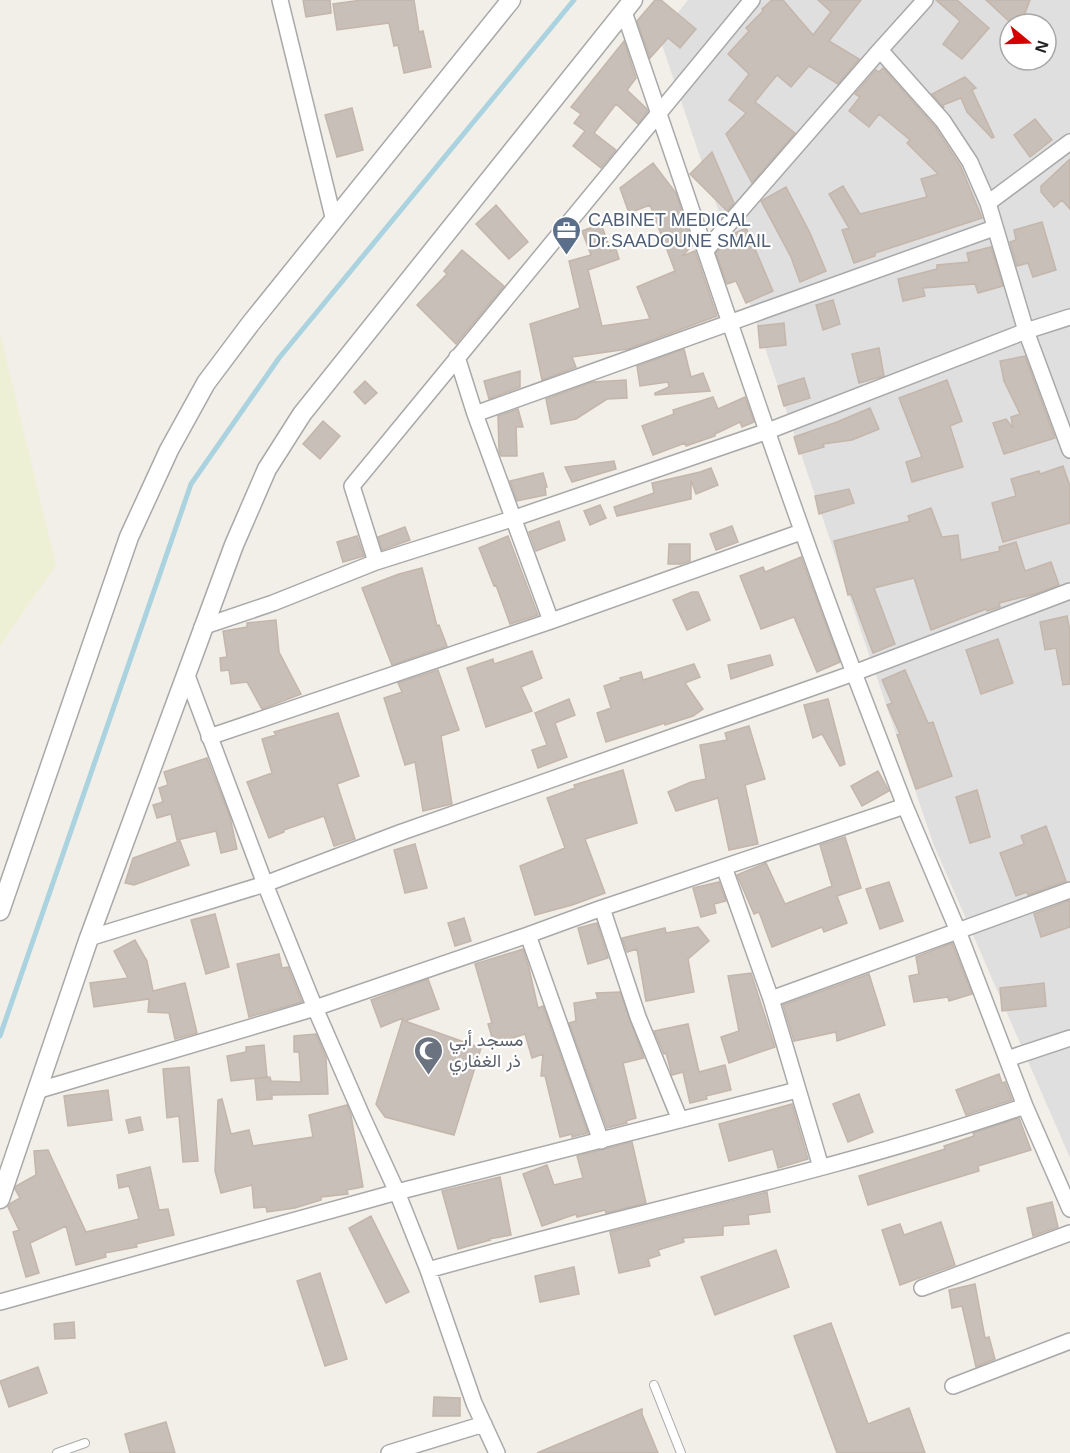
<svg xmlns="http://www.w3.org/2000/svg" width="1070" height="1453" font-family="Helvetica,Vazirmatn,sans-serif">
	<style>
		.residential { fill: #e0dfdf; fill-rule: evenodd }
		.farmland { fill: #eef0d5 }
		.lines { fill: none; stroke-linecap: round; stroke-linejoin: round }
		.stream { stroke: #aad3df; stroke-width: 5 }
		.building { fill: #c7bfb8; stroke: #c4b6ab; stroke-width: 1.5 }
		.service-casing { stroke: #a9a9a9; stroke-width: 10 }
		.minor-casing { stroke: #a9a9a9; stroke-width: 18 }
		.tertiary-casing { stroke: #a9a9a9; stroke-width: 21 }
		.service { stroke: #fff; stroke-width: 8 }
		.minor { stroke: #fff; stroke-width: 15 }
		.tertiary { stroke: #fff; stroke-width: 18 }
		.labels { text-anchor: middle; stroke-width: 4.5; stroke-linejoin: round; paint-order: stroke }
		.service-label { font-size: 18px; fill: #4e5e75; stroke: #fff; text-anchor: start }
		.worship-label { font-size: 18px; fill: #5b616d; stroke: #fff; text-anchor: start }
	</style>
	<rect width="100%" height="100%" fill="#f2efe9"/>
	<!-- residential -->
	<path class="residential" d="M688,0H1070V1158L933,843L659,36ZM1010,24H1046V60H1010Z"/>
	<!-- farmland -->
	<path class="farmland" d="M0,333L56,565L0,646Z"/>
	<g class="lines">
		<!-- stream -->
		<path class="stream" d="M0,1036L191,484L279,358L574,0"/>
	</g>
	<!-- building -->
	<path class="building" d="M303,0H330L331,13L306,17Z
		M362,0H414L419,32L423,31L431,67L404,73L398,45L394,46L389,23L337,30L333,4Z
		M655,0H661L696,29L680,48L668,38L650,58L637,21Z
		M772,0H783L813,35L831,12L818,0H861L829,41L859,59L838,84L809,66L791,87L777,75L755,102L795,133L752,183L726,134L746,113L729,100L749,74L728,54L749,31L746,28L763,11L762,9Z
		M936,0H957L989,28L962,59L943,44L960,21Z
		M986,0H1030L1025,13L1015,24H1012Z
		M624,41L636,78L627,90L646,108L648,111L638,124L616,104L594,133L616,150L601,168L573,146L585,131L574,123L581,114L571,107Z
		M883,68L935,127L961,167L982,218L875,253V256L854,263L842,230L849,228L829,194L843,186L860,214L927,197L921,179L938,174L907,143L910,140L879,114L869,127L849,111L860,97L855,94L876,70L879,72Z
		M965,77L976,88L972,90L994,137L992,138L967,112L961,98L943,105L944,108L932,94Z
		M352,108L363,150L337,157L325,115Z
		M1035,119L1052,140L1030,157L1014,135Z
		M712,152L734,203L727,211L690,174Z
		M1070,159V209L1062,200L1054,207L1041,192V186Z
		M653,163L676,193L693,245L682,256L695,251L717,316L628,349L572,357L576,367L542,380L530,324L580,308L569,261L591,255L582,231L601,224L611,251L616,249L619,259L588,270L602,326L650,319L637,287L675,271L650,205L629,213L620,188Z
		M786,187L810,233L826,271L800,282L791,257L761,201Z
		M496,205L528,242L509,259L476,224Z
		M1042,222L1056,270L1033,277L1028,263L1017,266L1010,242L1016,240L1014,230Z
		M746,228L773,291L746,303L736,281L727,284L716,253L733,234Z
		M991,247L1003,286L978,293L975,284L923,288L925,296L903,301L898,279L937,269V265L969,262L967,253Z
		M462,250L504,286L456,344L417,305L447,274L444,271Z
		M833,300L840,324L823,330L816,305Z
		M784,323L786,345L760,348L758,326Z
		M879,348L884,376L859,383L852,354Z
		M684,349L691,377L703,373L710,391L655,395V393L669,387L668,382L640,386L637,366Z
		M1025,356L1055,438L1004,454L993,423L1006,419L1013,428L1011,417L1020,414L1004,381L1000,361Z
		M520,371V387L489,399L484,381Z
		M804,378L810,398L784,406L778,386Z
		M626,380L627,398L607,399L576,419L551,424L546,399L592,382Z
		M947,380L962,421L950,426L963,467L912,482L906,462L922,457L899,398Z
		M365,381L377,393L365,404L354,392Z
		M713,397L718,409L745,397L754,422L742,427L740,422L715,434V436L686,446L685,443L653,455L642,426L674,414L673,410Z
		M870,408L879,429L852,440L823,444L824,447L799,454L794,437L837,422Z
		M518,409L523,427H516L517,456H501L499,451L498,416Z
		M323,421L340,436L320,459L303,444Z
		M614,461L616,469L572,482L565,467Z
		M1063,466L1070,486V523L1003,542L992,503L1016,496L1011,479L1039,471L1040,474Z
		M711,468L718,485L696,494L691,480V499L617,516L614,507L654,493L652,483L700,472Z
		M543,473L547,487H545L546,495L517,501L510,481Z
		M849,489L854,503L819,514L815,496Z
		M600,505L606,518L590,525L584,511Z
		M931,508L942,537L958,535L961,560L1000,551L999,547L1016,542L1025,571L1051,562L1059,585L1035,594L999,603L1000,607L987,611L986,609L931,630L914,578L874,588L895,644L873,653L851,594L848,595L834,541L910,521L908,516Z
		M559,521L565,540L536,551L529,532Z
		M732,526L738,542L716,550L710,534Z
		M405,527L410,540L382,550L378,537Z
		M357,536L364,556L343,562L337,542Z
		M508,536L538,615L510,624L496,585L494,586L479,548Z
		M669,544H690V561L681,564H668Z
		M801,557L840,662L817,672L794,617L761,629L740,576L763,567L765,572Z
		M422,568L437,626L439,625L447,646L392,665L362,588L399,574Z
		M692,592H698L710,620L687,630L673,600Z
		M1067,616L1070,631V684L1063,685L1056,648L1045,650L1040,622Z
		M276,620L279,652L301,694L262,709L247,682L231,684L229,670L221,671L220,658L227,657L223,631L247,627V623Z
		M998,639L1013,683L981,694L966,650Z
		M532,651L542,678L521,687L532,711L486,727L467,668L493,659L494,664Z
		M770,655L773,665L731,679L728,665Z
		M694,664L700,677L685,683L703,709L693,716L665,725V723L606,742L597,713L611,708L604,686L621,680L620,678L641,672L643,680Z
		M438,670L459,730L441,736L452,804L423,811L415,762L405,765L384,698L402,692L398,683Z
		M905,670L928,723L933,722L952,776L916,789L897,735L900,734L887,705L892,703L882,680Z
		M569,699L575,715L555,723L567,757L538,768L532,750L547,745L535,713Z
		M828,699L845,764L840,766L822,734L813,738L804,705Z
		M338,713L359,776L337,784L355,839L334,846L324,816L284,830V832L269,838L247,782L272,773L262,739L276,735L274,732Z
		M749,726L765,779L745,785L758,844L729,850L718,798L676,811L668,792L691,782L706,779L700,745L727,740L725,733Z
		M207,758L230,817L237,849L221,853L216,831L177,840L171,814L157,818L153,805L163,802L159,788L168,785L164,772Z
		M623,770L637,823L585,839L605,893L572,905L535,915L520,866L565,848L547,798L575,788L574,785Z
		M878,771L889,791L862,806L851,786Z
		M977,790L990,837L970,843L956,797Z
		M1046,826L1066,881L1028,895L1027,892L1016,896L1000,853L1024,844L1021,836Z
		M845,837L861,888L837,896L847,923L824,932L822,927L772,947L759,912L754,914L737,875L766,863L785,904L832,886L820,845Z
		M180,841L189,865L134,885L125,883L133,858Z
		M415,844L427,888L405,893L394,850Z
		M719,882L726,901L714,904L716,913L701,917L693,888Z
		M889,882L903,921L880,929L866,889Z
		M1070,900V927L1041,937L1034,914Z
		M215,914L229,967L206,974L191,920Z
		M464,918L471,941L455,946L448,923Z
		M597,923L608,958L588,964L578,928Z
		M698,927L709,941L688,959L694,992L646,1001L637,949L627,952L622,938L665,928L666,933Z
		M135,940L147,961L153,991L185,983L197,1033L175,1039L169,1013L148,1012L149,999L94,1007L90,983L128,978L114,951Z
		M952,943L972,994L949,1001L948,997L914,1002L909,976L919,974L916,957Z
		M523,949L529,968L538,1008L543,1006L588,1133L572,1137V1134L560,1137L545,1076H541L543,1054L532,1058L525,1034L494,1044L488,1024L492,1023L475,964Z
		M279,954L282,968L288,967L302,1002L249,1017L237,964Z
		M751,973L775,1047L729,1063L721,1037L739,1031L728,976Z
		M869,974L885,1025L837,1041L836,1032L794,1041L783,1005Z
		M428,979L439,1009L405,1021L481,1048L454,1135L385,1117L376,1104L403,1018L381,1027L371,1000Z
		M1044,983L1046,1006L1002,1011L1000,988Z
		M620,992L644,1058L623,1063L636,1118L626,1121L627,1123L607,1128L569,1023L576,1021L574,1003L598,999L596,993Z
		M688,1024L699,1072L725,1065L731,1090L706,1096L707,1099L690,1103L683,1072L672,1075L666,1053L664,1054L654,1031Z
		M316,1034L326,1058L328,1094L272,1095V1099L257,1100L255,1079L270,1077L271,1081L301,1082L299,1052H294V1036Z
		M264,1045L267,1077L231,1081L227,1056L246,1052V1047Z
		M189,1067L198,1161L183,1162L179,1116L167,1118L163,1069Z
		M999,1074L1002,1083L1005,1082L1012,1100L966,1115L956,1090Z
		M108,1090L112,1120L68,1126L64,1096Z
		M859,1094L873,1132L848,1142L833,1104Z
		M222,1099L231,1134L249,1130L253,1146L313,1137L309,1115L347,1105L351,1115L363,1187L347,1190L348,1194L321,1197V1200L295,1208L267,1212L266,1207L254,1208L252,1185L221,1193L215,1171L218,1100Z
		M792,1104L808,1159L778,1168L773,1149L729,1161L719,1124Z
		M140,1117L143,1130L129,1133L126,1120Z
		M1019,1118L1031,1150L978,1166L979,1171L868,1205L859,1176L945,1149L944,1146L974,1136L973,1133Z
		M632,1142L646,1203L606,1213L605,1210L577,1217L576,1214L542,1226L523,1174L547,1165L554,1185L583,1178L577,1156Z
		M48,1150L86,1232L139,1219L129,1186L119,1188L117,1175L150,1167L159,1210L168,1209L174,1235L136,1244L137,1247L105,1253L106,1257L76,1265L66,1226L30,1243L39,1273L26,1277L13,1232L19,1230L8,1207L11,1203L20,1198L15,1189L16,1186L36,1175L34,1151Z
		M500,1177L511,1235L489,1239L490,1240L458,1249L442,1191Z
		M767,1192L770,1212L748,1215L749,1224L723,1226V1235L683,1238L684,1242L658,1250L660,1255L648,1259L650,1266L619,1273L610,1232Z
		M1052,1202L1058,1227L1033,1236L1027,1208Z
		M371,1216L409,1292L386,1303L349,1228Z
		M941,1222L955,1265L900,1285L882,1230L900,1224L904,1235Z
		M776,1250L789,1287L715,1315L701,1277Z
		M574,1267L579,1294L540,1302L535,1276Z
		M320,1273L347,1359L325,1366L297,1281Z
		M975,1284L985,1338L989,1337L995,1359L976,1367L962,1306L952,1308L949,1290Z
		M74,1322L75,1338L55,1339L54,1324Z
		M831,1323L868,1424L909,1408L925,1453H837L794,1336Z
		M38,1367L47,1393L9,1407L0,1381Z
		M434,1397L460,1398V1416H433Z
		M642,1409V1414L658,1453H537Z
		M166,1422L175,1453H130L125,1434Z"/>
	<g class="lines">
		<defs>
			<path id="service" d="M654,1385L681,1453
				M57,1453L85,1443"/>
			<path id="minor" d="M280,0L334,221
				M925,0L880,50L943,121L970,162L988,203L1026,331L1070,450
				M624,12C700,232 772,454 854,673L1070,591
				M988,203L1070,142
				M706,250L880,50
				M457,357L475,414L994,228
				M475,414L551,621
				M376,562L352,486L752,0
				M202,627L273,603L376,562L512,519L768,431L1026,331L1070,317
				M186,673L265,884L315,1008L363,1118L397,1192L428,1270L474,1403L497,1453
				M209,737L551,621L801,532
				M724,867L771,999L821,1167
				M602,908L638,1017L680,1120
				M528,935L602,908L905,806
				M89,938L265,884L402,832L854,673L905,806L958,931L1025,1106L1070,1209
				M771,999L1070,890
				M1007,1059L1070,1038
				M36,1091L315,1008L528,935L601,1141
				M428,1270C626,1214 829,1173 1025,1106
				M922,1288L1070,1233
				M0,1302L397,1192L797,1090
				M953,1386L1070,1341
				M389,1453L484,1424"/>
			<path id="tertiary" d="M0,911L129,537L169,450L206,383L251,323L511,0
				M0,1199L89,938L234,545L267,469L302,414L633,0"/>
		</defs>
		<!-- service casing -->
		<use href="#service" class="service-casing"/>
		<!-- minor casing -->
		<use href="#minor" class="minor-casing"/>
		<!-- tertiary casing -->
		<use href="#tertiary" class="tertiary-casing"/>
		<!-- service -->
		<use href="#service" class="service"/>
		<!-- minor -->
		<use href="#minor" class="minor"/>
		<!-- tertiary -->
		<use href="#tertiary" class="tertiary"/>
	</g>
	<!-- icons -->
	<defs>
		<symbol id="office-pin" viewBox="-11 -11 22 30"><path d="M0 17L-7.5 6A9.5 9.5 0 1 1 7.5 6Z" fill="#5c6f8a" stroke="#fff"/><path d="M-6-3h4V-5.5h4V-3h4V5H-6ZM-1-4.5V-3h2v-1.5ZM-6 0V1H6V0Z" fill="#fff"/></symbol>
		<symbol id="mosque-pin" viewBox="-11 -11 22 30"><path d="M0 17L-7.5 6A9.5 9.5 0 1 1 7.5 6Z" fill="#6b7280" stroke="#fff"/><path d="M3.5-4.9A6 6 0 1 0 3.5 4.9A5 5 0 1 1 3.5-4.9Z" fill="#fff"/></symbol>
	</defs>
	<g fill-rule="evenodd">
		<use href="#office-pin" x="550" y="214" width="33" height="45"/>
		<use href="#mosque-pin" x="412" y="1034" width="33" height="45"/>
	</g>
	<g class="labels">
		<!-- service labels -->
		<g class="service-label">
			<text x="588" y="226">CABINET MEDICAL<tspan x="588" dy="21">Dr.SAADOUNE SMAIL</tspan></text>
		</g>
		<!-- worship labels -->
		<g class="worship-label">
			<text x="449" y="1046">مسجد أبي<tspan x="449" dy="21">ذر الغفاري</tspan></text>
		</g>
	</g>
	<!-- north arrow -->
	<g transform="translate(1028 42) rotate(109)"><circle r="28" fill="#ffffff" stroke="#a7a7a7" stroke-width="1.5"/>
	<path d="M0-4.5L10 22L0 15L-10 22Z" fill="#d40000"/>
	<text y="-9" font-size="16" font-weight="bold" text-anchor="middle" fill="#222222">N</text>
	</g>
</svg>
